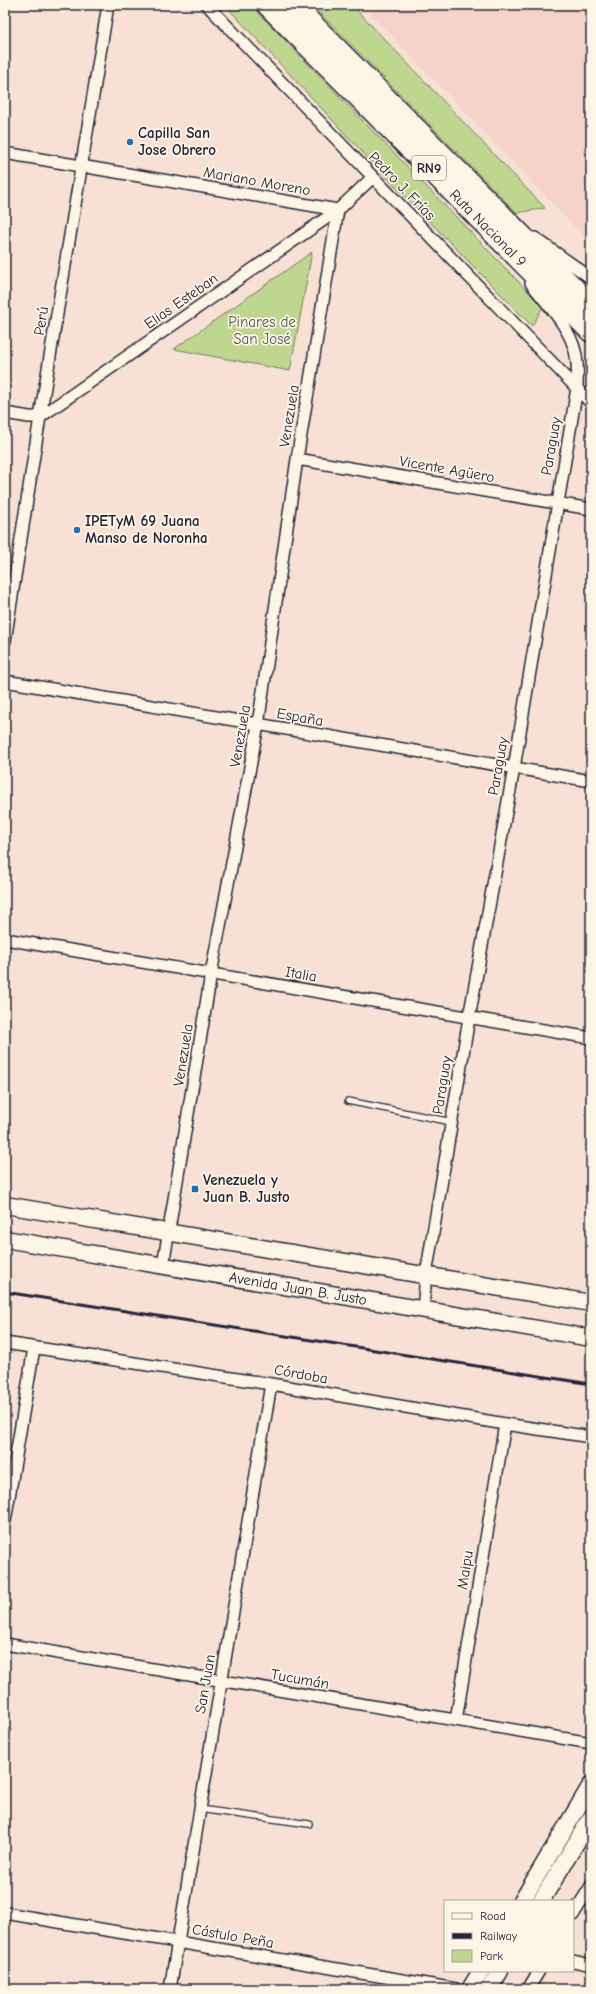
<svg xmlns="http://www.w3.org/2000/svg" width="596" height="1994" font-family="'Comic Neue',sans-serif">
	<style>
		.built { fill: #f5d3c9 }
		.green { fill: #bed68d; stroke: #707c64 }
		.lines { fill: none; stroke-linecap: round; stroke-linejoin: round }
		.lane-casing { stroke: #22223b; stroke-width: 8 }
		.street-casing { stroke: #22223b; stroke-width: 14 }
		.secondary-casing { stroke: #22223b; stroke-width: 19 }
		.highway-casing { stroke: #22223b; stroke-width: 23 }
		.lane { stroke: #fcf5e5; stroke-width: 5.5 }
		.street { stroke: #fcf5e5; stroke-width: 11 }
		.secondary { stroke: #fcf5e5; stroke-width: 16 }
		.highway { stroke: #fcf5e5; stroke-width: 20 }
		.rail { stroke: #22223b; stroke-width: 3 }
		.poi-dot { fill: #1f6fb2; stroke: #fcf5e5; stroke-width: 1.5 }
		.labels { text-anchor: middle; stroke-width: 3.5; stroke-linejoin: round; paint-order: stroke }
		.shield { fill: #fcf5e5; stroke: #63616e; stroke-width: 1 }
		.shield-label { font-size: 14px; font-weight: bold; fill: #22223b }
		.poi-label { font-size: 15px; font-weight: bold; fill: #22223b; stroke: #fcf5e5; text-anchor: start }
		.street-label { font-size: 15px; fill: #22223b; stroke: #fcf5e5 }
		.park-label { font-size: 15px; fill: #515854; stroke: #fcf5e5 }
	</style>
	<rect width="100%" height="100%" fill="#f8e1d4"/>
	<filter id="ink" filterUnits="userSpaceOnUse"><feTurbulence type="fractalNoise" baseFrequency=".025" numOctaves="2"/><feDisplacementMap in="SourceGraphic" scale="8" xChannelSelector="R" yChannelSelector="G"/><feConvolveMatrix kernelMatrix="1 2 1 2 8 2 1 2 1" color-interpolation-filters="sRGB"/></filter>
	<g filter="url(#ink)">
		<!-- built -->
		<path class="built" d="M361,5H591V244L486,134Z"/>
		<!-- green -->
		<path class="green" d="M225,5H251L543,307L532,326L378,169Z
			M312,5H352L545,208L517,213Z
			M312,252L290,371L174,349Z"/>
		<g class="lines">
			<defs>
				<path id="lane" d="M348,1101L452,1122
					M199,1809L309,1824"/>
				<path id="street" d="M207,5L591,403
					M5,153L338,210
					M535,238L591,278
					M5,413L29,417H40L338,210L373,177
					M297,459L591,509
					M5,641L40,417L108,5
					M5,681L591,781
					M5,939L591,1038
					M163,1266L211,974L258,725L297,459L338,210
					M423,1310L426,1275L469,1018L514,768L577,388C577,380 578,371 577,363C575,331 549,307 531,283
					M5,1343L271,1384L505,1424L591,1437
					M5,1521L34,1348
					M5,1644L591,1743
					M456,1720L505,1424
					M5,1913L456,1989
					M573,1915L591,1886
					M573,1961L591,1965
					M170,1989L271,1384
					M528,1989L539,1971"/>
				<g id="secondary">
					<path d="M5,1205L591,1303"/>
					<path id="s1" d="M5,1239L591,1338"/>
					<path d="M522,1901L591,1785"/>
					<path d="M541,1901L591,1818"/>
					<path d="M470,1989L481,1971"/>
					<path d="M489,1989L500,1971"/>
				</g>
				<g id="highway">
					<path id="s2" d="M267,5L591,332"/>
					<path d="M294,5L591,305"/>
				</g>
			</defs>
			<!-- lane casing -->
			<use href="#lane" class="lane-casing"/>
			<!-- street casing -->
			<use href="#street" class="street-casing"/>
			<!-- secondary casing -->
			<use href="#secondary" class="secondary-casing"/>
			<!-- highway casing -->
			<use href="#highway" class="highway-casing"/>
			<!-- lane -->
			<use href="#lane" class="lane"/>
			<!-- street -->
			<use href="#street" class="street"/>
			<!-- secondary -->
			<use href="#secondary" class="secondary"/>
			<!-- highway -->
			<use href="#highway" class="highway"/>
			<!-- rail -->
			<path class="rail" d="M5,1292L591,1384"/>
		</g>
	</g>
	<!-- markers -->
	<g class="poi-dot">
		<circle cx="130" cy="142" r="4"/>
		<circle cx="77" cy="530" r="4"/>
		<rect x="191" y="1185" width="8" height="8" rx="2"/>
	</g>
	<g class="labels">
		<!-- shield labels -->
		<rect class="shield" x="412" y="156" width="34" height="24" rx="3"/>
		<g class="shield-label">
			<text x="429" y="173">RN9</text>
		</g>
		<!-- poi labels -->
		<g class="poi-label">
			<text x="138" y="138">Capilla San<tspan x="138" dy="17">Jose Obrero</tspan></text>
			<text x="85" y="526">IPETyM 69 Juana<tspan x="85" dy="17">Manso de Noronha</tspan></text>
			<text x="203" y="1185">Venezuela y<tspan x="203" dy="17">Juan B. Justo</tspan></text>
		</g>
		<!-- street labels -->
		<g class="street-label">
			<text transform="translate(257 181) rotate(10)" y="5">Mariano Moreno</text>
			<text transform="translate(402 186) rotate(46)" y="5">Pedro J. Frías</text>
			<text dy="5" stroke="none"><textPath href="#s2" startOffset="314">Ruta Nacional 9</textPath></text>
			<text transform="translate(181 301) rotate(-35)" y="5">Elias Esteban</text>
			<text transform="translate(41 321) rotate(-81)" y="5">Perú</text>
			<text transform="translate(289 416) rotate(-81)" y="5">Venezuela</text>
			<text transform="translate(551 446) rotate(-80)" y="5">Paraguay</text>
			<text transform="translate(447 469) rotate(10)" y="5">Vicente Agüero</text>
			<text transform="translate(300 717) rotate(10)" y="5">España</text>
			<text transform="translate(240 736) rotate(-80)" y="5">Venezuela</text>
			<text transform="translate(498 766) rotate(-80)" y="5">Paraguay</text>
			<text transform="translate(301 974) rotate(10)" y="5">Italia</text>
			<text transform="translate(183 1055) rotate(-81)" y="5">Venezuela</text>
			<text transform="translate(442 1085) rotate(-81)" y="5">Paraguay</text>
			<text dy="5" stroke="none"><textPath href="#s1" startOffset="297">Avenida Juan B. Justo</textPath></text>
			<text transform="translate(301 1374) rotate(10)" y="5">Córdoba</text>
			<text transform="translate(465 1570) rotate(-81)" y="5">Maipu</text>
			<text transform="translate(300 1679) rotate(10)" y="5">Tucumán</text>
			<text transform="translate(205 1684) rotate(-80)" y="5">San Juan</text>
			<text transform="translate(233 1936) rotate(10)" y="5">Cástulo Peña</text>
		</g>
		<!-- park labels -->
		<g class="park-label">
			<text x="262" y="327">Pinares de<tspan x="262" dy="17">San José</tspan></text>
		</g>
	</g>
	<!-- margin -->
	<rect width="596" height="1994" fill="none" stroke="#fcf5e5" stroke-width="20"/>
	<rect x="10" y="10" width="576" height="1974" fill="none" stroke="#22223b" stroke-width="1.5" filter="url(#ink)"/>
	<!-- legend -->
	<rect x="444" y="1900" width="130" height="72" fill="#fcf5e5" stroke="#a5a1a1"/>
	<rect x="452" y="1913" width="20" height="6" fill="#fcf5e5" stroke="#a5a1a1"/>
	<text x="480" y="1920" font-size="12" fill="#22223b">Road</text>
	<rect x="452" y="1933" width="20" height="6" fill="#22223b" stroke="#a5a1a1"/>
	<text x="480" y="1940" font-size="12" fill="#22223b">Railway</text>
	<rect x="452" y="1950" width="20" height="12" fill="#bed68d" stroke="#a5a1a1"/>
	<text x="480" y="1960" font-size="12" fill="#22223b">Park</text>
</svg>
